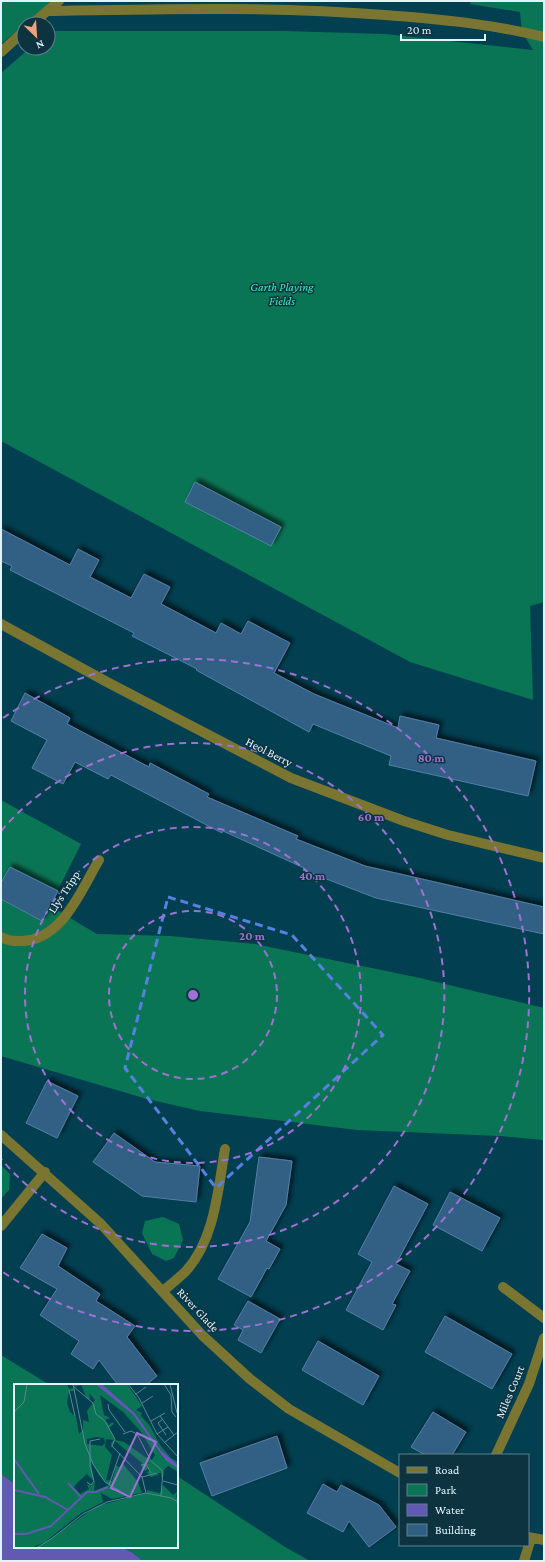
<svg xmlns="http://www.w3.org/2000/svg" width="545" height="1562" font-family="'Crimson Pro',serif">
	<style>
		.green { fill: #0a7554 }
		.water { fill: #6159b2 }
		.building { fill: #305f84; stroke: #5281a8; filter: url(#shadow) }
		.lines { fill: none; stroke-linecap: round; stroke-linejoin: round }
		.minor { stroke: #7b7532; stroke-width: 10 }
		.marked { fill: none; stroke: #5880e3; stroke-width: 3; stroke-dasharray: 8 5; stroke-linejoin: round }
		.ring { fill: none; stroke: #9e72d4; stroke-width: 2; stroke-dasharray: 7 5 }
		.labels { text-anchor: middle; stroke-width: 3; stroke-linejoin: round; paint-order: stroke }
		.park-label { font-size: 12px; font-style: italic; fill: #3cf0b3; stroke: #0d3340 }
		.street-label { font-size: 12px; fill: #e0f4fc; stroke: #0d3340 }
		.inset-river { fill: none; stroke: #6159b2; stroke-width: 2 }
		.inset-road { fill: none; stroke: #5a8795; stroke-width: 1 }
		.view { fill: #9e72d4; fill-opacity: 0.15; stroke: #9e72d4; stroke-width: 2 }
		.inset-edge { fill: none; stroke: #e0f4fc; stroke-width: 2 }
		.centre { fill: #9e72d4; stroke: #0d3340; stroke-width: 2 }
		.ring-label { font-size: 12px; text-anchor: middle; font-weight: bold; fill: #9e72d4; stroke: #0d3340; stroke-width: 3; stroke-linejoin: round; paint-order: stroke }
	</style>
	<defs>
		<filter id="shadow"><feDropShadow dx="3.5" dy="-3.5" stdDeviation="2" flood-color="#0009"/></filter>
	</defs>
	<rect width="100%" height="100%" fill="#013f51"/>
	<!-- green -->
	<path class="green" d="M1,1H52L1,44Z
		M471,1H544V602L530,606L533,700L410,662L1,441V73L30,48H48L49,31H285L385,34L533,50L522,32L520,12L470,4Z
		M1,800L81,844L50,906L97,934L170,936L255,944L420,978L544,1008V1140L500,1136L357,1130L200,1111L147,1099L1,1056Z
		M1,1165L10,1174L9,1190L1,1199Z
		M163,1217L179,1224L183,1240L174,1258L166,1261L152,1254L142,1233L145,1221Z
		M1,1355L50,1385H15V1484L1,1474Z
		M177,1476L285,1547L310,1561H143L133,1553L121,1547H177Z"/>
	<!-- water -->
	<path class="water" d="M1,1474L15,1484V1547H121L133,1553L143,1561H1Z"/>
	<!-- building -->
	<path class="building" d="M195,482L281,527L271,546L185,502Z
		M1,529L70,565L78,549L99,560L90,577L131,598L144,574L170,587L161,604L216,633L221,623L241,634L248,621L290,643L274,673L314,694L398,728L400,716L439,725L436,738L536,761L528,796L389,765L391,756L313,724L309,732L196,670L197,669L132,636L134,633L10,570L12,566L1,561Z
		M25,693L70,718L67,724L149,767L150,763L209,794L207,797L298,836L296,839L365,866L544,907V934L376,898L303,870L304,868L223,831L222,833L111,775L108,779L75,762L63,784L32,768L47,740L11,721Z
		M10,867L58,891L42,921L1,899V883Z
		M47,1081L78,1096L57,1138L26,1123Z
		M114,1133L155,1162L200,1166L196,1202L142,1196L93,1162Z
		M259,1157L292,1161L286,1205L266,1241L280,1249L269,1269L267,1268L251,1297L218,1279L250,1222Z
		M394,1186L428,1204L396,1264L410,1271L392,1304L396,1305L383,1330L346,1310L372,1262L358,1254Z
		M450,1192L500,1218L482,1251L433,1225Z
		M42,1234L67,1248L58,1266L100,1294L96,1301L135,1326L127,1337L157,1376L146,1385H118L99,1360L93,1369L71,1354L79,1341L40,1315L57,1289L20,1268Z
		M248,1301L280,1319L261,1353L238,1340L243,1330L234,1325Z
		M445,1316L512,1354L492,1389L425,1352Z
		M318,1341L379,1376L363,1405L302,1370Z
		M433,1412L466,1432L452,1455H425L411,1447Z
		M277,1436L287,1468L212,1496L200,1463Z
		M323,1484L337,1492L341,1485L379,1505L396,1527L369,1547L349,1521L343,1532L307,1513Z"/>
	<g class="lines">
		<!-- minor -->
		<path class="minor" d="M47,11C160,9 272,6 385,15C439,19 492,24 544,37
			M32,24L59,1
			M1,52L24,31
			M1,624L107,682L291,778L404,821L448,835L544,858
			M1,937C8,941 13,941 21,941C62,941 81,890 99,860
			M1,1135L101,1224L202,1335L250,1379L289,1409L400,1473
			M1,1226L45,1172
			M503,1287L544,1318
			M163,1291C170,1285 179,1278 186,1271C215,1239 218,1189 225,1149
			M496,1455L529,1384L544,1338
			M528,1537L544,1540
			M524,1561L531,1538"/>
	</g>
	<!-- marked area -->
	<path class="marked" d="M168,897L292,935L383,1035L216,1188L125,1068Z"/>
	<!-- distance rings -->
	<g class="ring">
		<circle cx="193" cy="995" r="84"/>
		<circle cx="193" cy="995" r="168"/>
		<path d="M1 831A252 252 0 1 1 1 1159"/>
		<path d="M3 718A336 336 0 1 1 3 1272"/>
	</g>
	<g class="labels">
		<!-- park labels -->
		<g class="park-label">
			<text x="282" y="291">Garth Playing<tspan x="282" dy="14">Fields</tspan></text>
		</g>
		<!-- street labels -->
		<g class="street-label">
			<text transform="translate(269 752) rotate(27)" y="4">Heol Berry</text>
			<text transform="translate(64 892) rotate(-57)" y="4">Llys Tripp</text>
			<text transform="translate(198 1310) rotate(47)" y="4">River Glade</text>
			<text transform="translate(510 1392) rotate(-67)" y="4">Miles Court</text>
		</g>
	</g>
	<!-- overview -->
	<g transform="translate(14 1384)">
		<rect width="164" height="164" fill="#013f51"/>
		<path d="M0,0H53L55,5L59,4L61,7H55L53,19L56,28L62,33L65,50L69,46V36L75,38L73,27L81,16L75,9L76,15H73L67,1L60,3L56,0H81L119,31L150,75L164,85V88L154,82L149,87L146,83L149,87L148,96L147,89H144L145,94L144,91L137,93L132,88L136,87L134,85L131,87L127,82L128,79L101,57L97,64V59L100,56L92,55L91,63L98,71L92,96L98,97L102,82L107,83L109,80L124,98L128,109L115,111L98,103L100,107L113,112L98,115L87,109L89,118L67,129L31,158L17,164H0ZM86,11L109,28L127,48L141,71L137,77L110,58L101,56L95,44L100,40L98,38L95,41L91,36L96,34L90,31ZM82,53L90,54L91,59L88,62L73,60V55ZM77,77L85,91L95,101L80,107L81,97L77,102L73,100L75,105L66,110L60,103L64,98L73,90L80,97ZM88,0H113L128,22L122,26L128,29L127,32L136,42L146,61L157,74L164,78V81L147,66L121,29ZM149,101L159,111L164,107L162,113L164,115V164H23L83,122L133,109V106L146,109Z" fill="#0a7554" fill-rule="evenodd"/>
		<path d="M81,0H88L121,29L147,66L164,81V85L151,76L119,31Z" fill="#6159b2"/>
		<path class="inset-river" d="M0,75L25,110M54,99L67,113M0,106L31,113L54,126M0,150H12L37,142L73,108H82L94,103"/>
		<path class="inset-road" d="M59,0L71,60L79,80L91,98L114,112M114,0L125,14L143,50L164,73M150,0L157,11L158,28L162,33M156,0L163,29M60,3L79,19L82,30L91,37L101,55L98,62L128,93L132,109M55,6L61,32M122,10L132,3M128,19L139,12M94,20L95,26L111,48M0,28L10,18L13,0M146,32L160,51M149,35L144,39L152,51M137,37L151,29M109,50L117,47L123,50L137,77L149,87L147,112M143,50L154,43M151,58L164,48M127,81L132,80L137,89M128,93L143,89M149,97L164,101M73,98L77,101L80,97L76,82V57L86,55M95,101L106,69M22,164L37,155L69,130L93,118L132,109L157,114L164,118"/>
		<path class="view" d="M123,49L142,58L116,113L97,104Z"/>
		<rect width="164" height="164" class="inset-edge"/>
	</g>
	<circle cx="193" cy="995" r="6" class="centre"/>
	<g class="ring-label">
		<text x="431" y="762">80 m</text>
		<text x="371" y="821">60 m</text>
		<text x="312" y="880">40 m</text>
		<text x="252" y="940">20 m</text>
	</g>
	<!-- border -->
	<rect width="545" height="1562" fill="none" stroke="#e0f4fc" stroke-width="4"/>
	<!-- legend -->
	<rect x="399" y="1454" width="130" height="92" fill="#0d3340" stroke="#61808b"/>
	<rect x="407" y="1467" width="20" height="6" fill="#7b7532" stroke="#61808b"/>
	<text x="435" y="1474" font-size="12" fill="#e0f4fc">Road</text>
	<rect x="407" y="1484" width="20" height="12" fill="#0a7554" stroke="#61808b"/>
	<text x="435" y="1494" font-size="12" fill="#e0f4fc">Park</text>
	<rect x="407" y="1504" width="20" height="12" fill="#6159b2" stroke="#61808b"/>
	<text x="435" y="1514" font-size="12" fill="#e0f4fc">Water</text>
	<rect x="407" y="1524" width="20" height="12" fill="#305f84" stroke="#61808b"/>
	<text x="435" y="1534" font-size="12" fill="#e0f4fc">Building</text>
	<!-- north arrow -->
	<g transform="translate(36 36) rotate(155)"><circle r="19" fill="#0d3340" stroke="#61808b"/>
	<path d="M0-3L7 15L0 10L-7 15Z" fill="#f1a17d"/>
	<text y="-6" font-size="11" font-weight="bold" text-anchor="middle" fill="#e0f4fc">N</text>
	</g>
	<!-- scale -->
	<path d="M401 34v6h84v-6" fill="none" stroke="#e0f4fc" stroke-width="2"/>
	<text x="407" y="34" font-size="12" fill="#e0f4fc" stroke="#0d3340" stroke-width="3" paint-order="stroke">20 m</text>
</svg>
